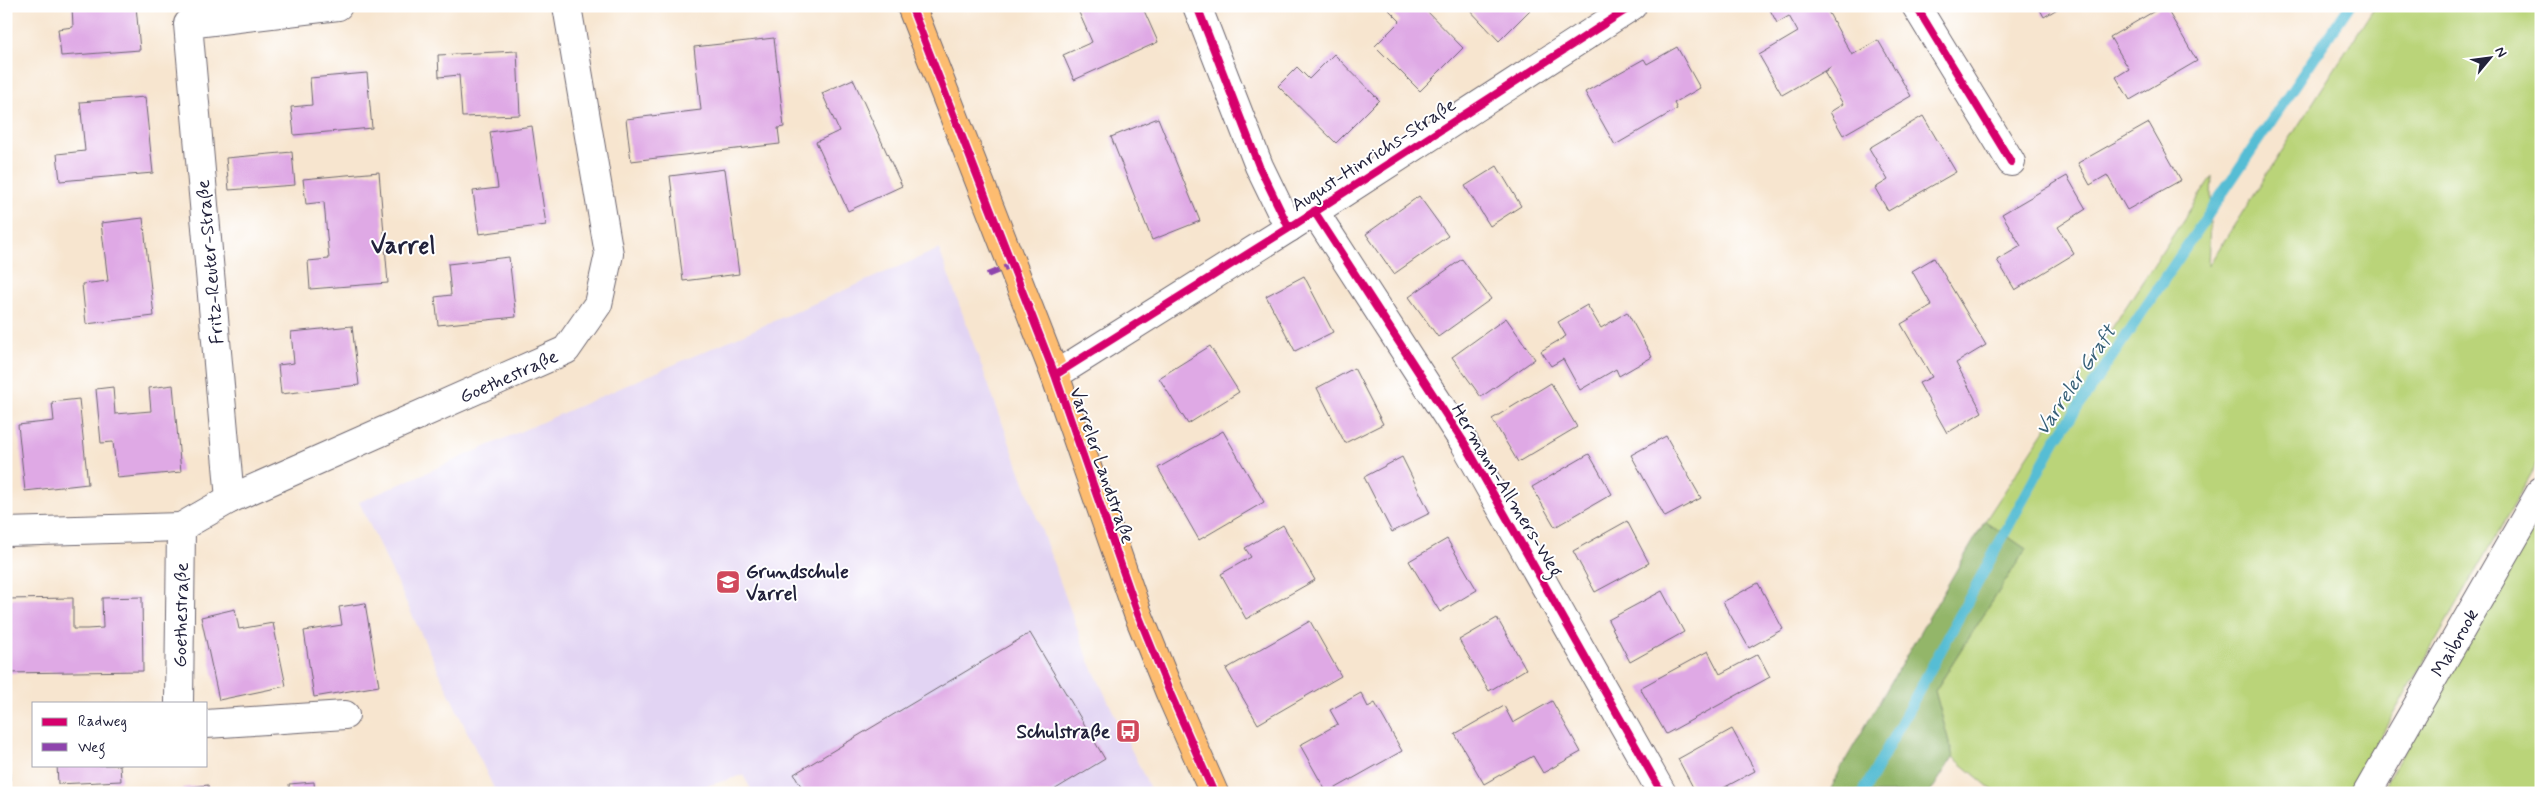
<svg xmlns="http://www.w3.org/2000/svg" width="2547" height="799" font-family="Mynerve,sans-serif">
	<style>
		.built { fill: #e2d4f3 }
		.green { fill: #bad479; stroke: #6e7b5a }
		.forest { fill: #93b669; stroke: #5a6c52 }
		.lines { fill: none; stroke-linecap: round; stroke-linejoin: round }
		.stream { stroke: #56bdd4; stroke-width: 11 }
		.building { fill: #dfa9e5 }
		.minor-casing { stroke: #6d666f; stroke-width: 30 }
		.major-casing { stroke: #6d666f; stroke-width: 30 }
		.minor { stroke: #fff; stroke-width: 28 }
		.major { stroke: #fdbc70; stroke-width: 28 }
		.quiet { stroke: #8e44ad; stroke-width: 6; stroke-dasharray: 12 6; stroke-linecap: butt }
		.cycleway-casing { stroke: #fff; stroke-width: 11 }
		.cycleway { stroke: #d6006c; stroke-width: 8 }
		.labels { text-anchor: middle; stroke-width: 4; stroke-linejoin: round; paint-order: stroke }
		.street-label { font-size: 19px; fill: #22223b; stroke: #fff }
		.poi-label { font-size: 19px; font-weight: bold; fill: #22223b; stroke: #fff; text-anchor: start }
		.water-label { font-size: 20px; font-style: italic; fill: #376078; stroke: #fff }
		.district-label { font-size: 24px; font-weight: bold; fill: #22223b; stroke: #fff }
	</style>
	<rect width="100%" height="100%" fill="#fff"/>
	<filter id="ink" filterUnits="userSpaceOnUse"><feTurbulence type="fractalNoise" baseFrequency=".02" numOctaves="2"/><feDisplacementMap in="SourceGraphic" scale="10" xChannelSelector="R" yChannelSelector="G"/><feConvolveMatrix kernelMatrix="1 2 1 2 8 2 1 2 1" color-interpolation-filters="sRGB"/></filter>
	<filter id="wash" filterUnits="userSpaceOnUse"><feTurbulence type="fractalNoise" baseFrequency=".0096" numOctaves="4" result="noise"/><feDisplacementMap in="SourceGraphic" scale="20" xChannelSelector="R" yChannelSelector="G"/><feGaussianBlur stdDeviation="1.12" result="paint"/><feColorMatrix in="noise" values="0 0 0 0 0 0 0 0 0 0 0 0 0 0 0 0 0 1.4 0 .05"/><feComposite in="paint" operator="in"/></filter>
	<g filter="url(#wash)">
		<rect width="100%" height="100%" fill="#f7e5cf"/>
		<!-- built -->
		<path class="built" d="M939,249L1089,661L1152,793H753L743,775L684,793H496L359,502Z"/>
		<!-- green -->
		<path class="green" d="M2375,6H2541V457L2348,793H1996L1953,757L1935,691L2026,549L1985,521L2212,176L2208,266Z
			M2541,513V793H2380Z"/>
		<!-- forest -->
		<path class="forest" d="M1985,521L2026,549L1935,691L1953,757L1930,793H1829L1842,766Z"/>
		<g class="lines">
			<!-- stream -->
			<path class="stream" d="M1863,793L2055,441L2349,6"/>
		</g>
		<g id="blocks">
			<!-- building -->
			<path class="building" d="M72,6H136L140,50L61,56L58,29L73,27Z
				M1080,6H1142L1158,42L1074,80L1063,55L1092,42L1077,8Z
				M1385,6H1422L1463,48L1420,91L1375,46L1400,21Z
				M1466,6H1534L1499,41Z
				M1768,6H1825L1852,55L1878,40L1911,96L1843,135L1830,112L1843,104L1824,72L1831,67L1782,95L1759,55L1798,32L1789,16L1777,23Z
				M2038,6H2062L2044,17Z
				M2163,6H2165L2197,61L2130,100L2116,77L2129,69L2110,37Z
				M774,38L784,127L778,128L780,144L631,161L626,119L701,110L694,47Z
				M1677,47L1700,88L1674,103L1677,109L1615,145L1585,92L1644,59L1647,64Z
				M517,51L520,115L462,117L459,75L439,77L438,55Z
				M1334,54L1379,100L1336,143L1278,86L1297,67L1309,79Z
				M367,73L372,128L294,135L291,107L312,105L310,78Z
				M853,79L902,186L848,211L816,142L839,131L822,93Z
				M145,97L153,173L60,181L57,154L85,151L80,102Z
				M1923,116L1956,172L1888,211L1875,188L1888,180L1869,148Z
				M1158,118L1200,221L1152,240L1111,137Z
				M2149,123L2181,180L2127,210L2107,175L2090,185L2078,163Z
				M532,126L546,225L479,234L473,191L498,188L490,132Z
				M292,152L295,185L229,190L226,158Z
				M1497,166L1521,206L1490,226L1465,186Z
				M725,169L739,274L683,281L670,176Z
				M379,172L388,283L310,289L308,261L329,259L324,202L306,204L303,179Z
				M2067,176L2086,209L2058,227L2074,254L2015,290L1997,260L2021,246L2002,214Z
				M1419,196L1448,236L1394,274L1366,234Z
				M143,218L154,316L86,324L82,284L108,281L101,223Z
				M509,257L516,317L438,325L435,297L451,295L448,264Z
				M1934,258L1986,345L1956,363L1982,412L1947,433L1919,383L1932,377L1901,324L1932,306L1912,271Z
				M1462,259L1491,299L1438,337L1409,297Z
				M1304,276L1333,332L1295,351L1266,296Z
				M1587,305L1601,328L1627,312L1652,357L1619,376L1616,369L1580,390L1563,359L1551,366L1541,351L1566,336L1558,322Z
				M1506,318L1535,359L1481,397L1452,357Z
				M352,326L359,385L281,394L278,365L294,363L291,332Z
				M1210,346L1239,392L1188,424L1159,378Z
				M1354,368L1383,424L1345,443L1317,388Z
				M1551,383L1577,427L1518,462L1492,419Z
				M173,385L181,472L117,478L113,442L101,443L96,389L113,387L115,414L151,411L149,388Z
				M79,399L88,484L25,491L18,425L54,421L52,402Z
				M1223,431L1264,502L1199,540L1158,468Z
				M1666,436L1701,498L1665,517L1631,455Z
				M1589,454L1612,494L1555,527L1532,487Z
				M1402,457L1430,513L1392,532L1364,477Z
				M1627,521L1649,563L1595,592L1573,551Z
				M1283,525L1315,580L1246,619L1221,574L1251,557L1245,548Z
				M1447,539L1477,590L1440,612L1409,561Z
				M1758,583L1783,629L1749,648L1723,602Z
				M1662,591L1684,632L1630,662L1608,620Z
				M142,597L143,671L6,673V599L73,598V629H87L103,628L102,598Z
				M365,603L379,686L314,697L304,631L342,625L339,607Z
				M235,609L239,629L273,623L286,686L219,700L201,617Z
				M1497,618L1526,669L1489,691L1459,640Z
				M1310,621L1341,676L1258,724L1226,669Z
				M1030,633L1105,759L1049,793H805L794,774Z
				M1708,651L1720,674L1758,654L1770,677L1666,734L1640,688Z
				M1361,693L1368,707L1375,703L1402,751L1327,793L1300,745L1338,724L1330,710Z
				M1552,701L1581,752L1543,773L1533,756L1484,784L1455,734L1504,706L1513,723Z
				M1732,729L1755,771L1714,793H1696L1678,759Z
				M6,738H8L10,780H6Z
				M57,765H120L121,781L58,784Z
				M314,782L315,793H290L289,784Z
				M208,785L209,793H184L183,788Z"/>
		</g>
	</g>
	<g filter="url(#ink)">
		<use href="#blocks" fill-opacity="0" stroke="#6d666f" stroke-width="1"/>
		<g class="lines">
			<defs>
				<g id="minor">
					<path d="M1197,6L1259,166L1289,228"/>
					<path d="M1916,6L2011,162"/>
					<path d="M1314,211L1465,444L1662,793"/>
					<path d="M1055,375L1289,228L1632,6"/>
					<path d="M230,499L188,24L338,6"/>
					<path id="s1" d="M181,527L230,499L566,350L598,304L609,254L567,6"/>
					<path d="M6,532L181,527L179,703"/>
					<path d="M206,724L345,715"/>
					<path id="s2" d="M2367,793L2541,491"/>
				</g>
				<path id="major" d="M911,6L1055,375L1138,614L1170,693L1214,793"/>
			</defs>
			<!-- minor casing -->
			<use href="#minor" class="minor-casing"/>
			<!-- major casing -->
			<use href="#major" class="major-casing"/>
			<!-- minor -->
			<use href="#minor" class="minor"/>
			<!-- major -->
			<use href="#major" class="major"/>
			<!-- quiet -->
			<path class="quiet" d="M987,275L1012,265"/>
			<defs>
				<path id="cycleway" d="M911,6L1055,375L1138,614L1170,693L1214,793
					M1197,6L1259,166L1289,228
					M1916,6L2011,162
					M1314,211L1465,444L1662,793
					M1055,375L1289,228L1632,6"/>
			</defs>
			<!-- cycleway casing -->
			<use href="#cycleway" class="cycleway-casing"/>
			<!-- cycleway -->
			<use href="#cycleway" class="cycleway"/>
		</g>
	</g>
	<!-- icons -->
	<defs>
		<symbol id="school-square" viewBox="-11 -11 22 22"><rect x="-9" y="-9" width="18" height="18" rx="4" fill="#d1495b" stroke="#fff"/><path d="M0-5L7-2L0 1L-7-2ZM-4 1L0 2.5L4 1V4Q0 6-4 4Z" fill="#fff"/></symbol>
		<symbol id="bus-square" viewBox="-11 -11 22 22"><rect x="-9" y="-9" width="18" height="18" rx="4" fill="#d1495b" stroke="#fff"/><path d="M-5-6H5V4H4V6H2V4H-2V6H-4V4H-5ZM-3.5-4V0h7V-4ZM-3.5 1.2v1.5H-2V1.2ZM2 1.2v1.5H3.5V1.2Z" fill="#fff"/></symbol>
	</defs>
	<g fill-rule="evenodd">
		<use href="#school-square" x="714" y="568" width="28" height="28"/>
		<use href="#bus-square" x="1114" y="717" width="28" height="28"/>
	</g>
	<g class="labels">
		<!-- street labels -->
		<g class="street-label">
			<text transform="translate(1373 154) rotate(-33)" y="7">August-Hinrichs-Straße</text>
			<text transform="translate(209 262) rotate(-95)" y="7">Fritz-Reuter-Straße</text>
			<text dy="7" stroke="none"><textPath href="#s1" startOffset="361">Goethestraße</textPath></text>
			<text transform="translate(1103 465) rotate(71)" y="7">Varreler Landstraße</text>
			<text transform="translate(1508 490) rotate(59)" y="7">Hermann-Allmers-Weg</text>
			<text transform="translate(180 615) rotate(-89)" y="7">Goethestraße</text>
			<text dy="7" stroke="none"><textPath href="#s2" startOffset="174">Maibrook</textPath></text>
		</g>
		<!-- poi labels -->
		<g class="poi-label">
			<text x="746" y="578">Grundschule<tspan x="746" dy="22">Varrel</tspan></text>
			<text x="1110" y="738" text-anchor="end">Schulstraße</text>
		</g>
		<!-- water labels -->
		<g class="water-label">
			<text transform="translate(2075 380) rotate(-56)" y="7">Varreler Graft</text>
		</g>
		<!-- district labels -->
		<g class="district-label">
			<text x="403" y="253">Varrel</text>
		</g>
	</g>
	<!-- margin -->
	<rect width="2547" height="799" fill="none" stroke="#fff" stroke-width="25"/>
	<!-- legend -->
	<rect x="32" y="702" width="175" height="65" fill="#ffffff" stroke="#a7a7b1"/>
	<rect x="42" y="718" width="25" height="8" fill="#d6006c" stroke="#a7a7b1"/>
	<text x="78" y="726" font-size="15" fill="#22223b">Radweg</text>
	<rect x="42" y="743" width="25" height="8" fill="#8e44ad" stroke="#a7a7b1"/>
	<text x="78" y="752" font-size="15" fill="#22223b">Weg</text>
	<!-- north arrow -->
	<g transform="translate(2490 58) rotate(61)" stroke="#ffffff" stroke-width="4" paint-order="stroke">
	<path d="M0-4L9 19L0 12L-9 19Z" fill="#22223b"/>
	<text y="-8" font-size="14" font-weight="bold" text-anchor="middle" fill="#22223b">N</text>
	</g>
</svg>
